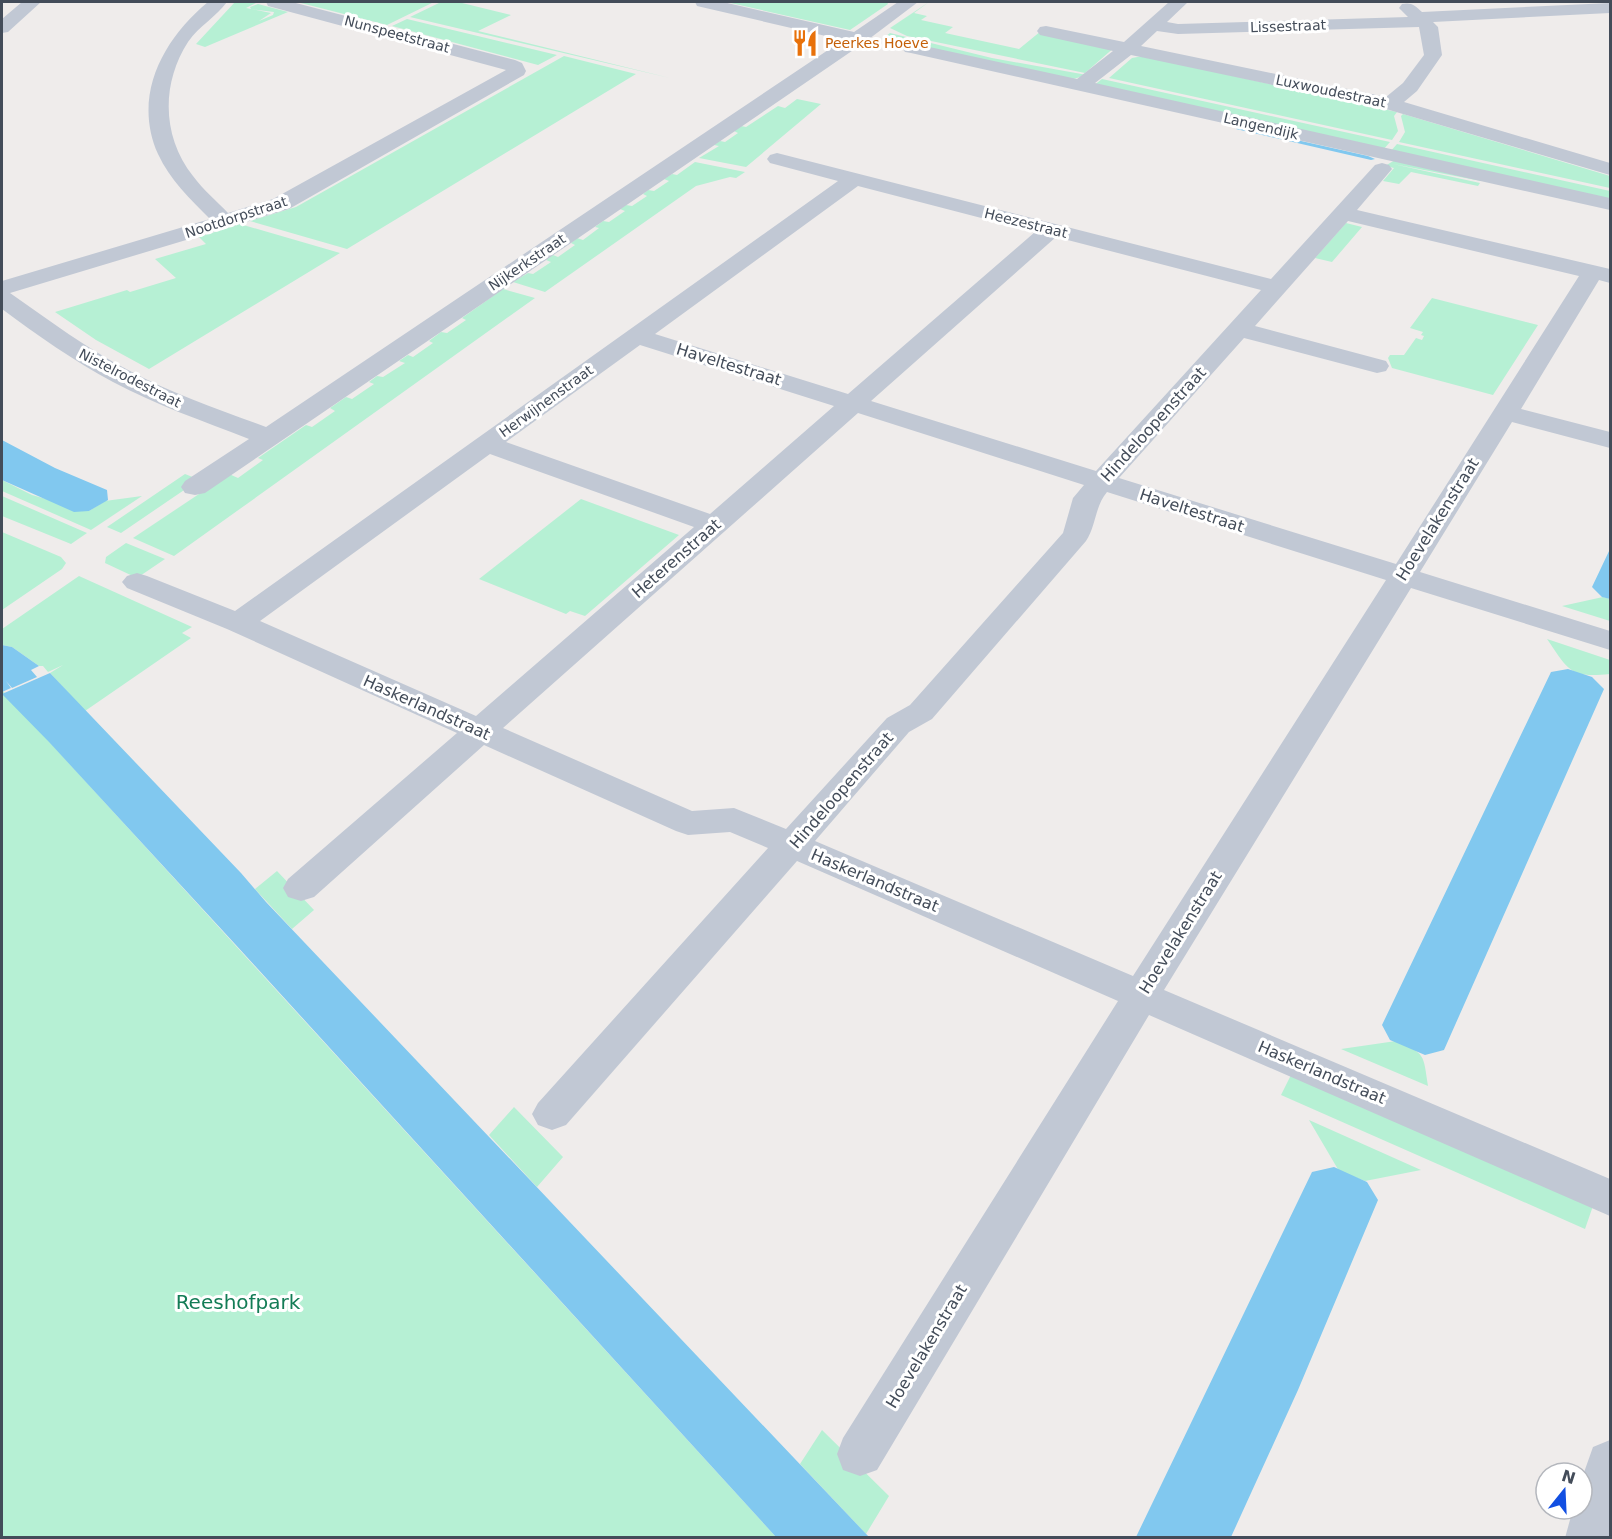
<svg xmlns="http://www.w3.org/2000/svg" width="1612" height="1539" font-family="'DejaVu Sans',sans-serif">
	<style>
		.green { fill: #b6f0d4 }
		.water { fill: #81c8ef }
		.lines { fill: none; stroke-linecap: round; stroke-linejoin: round }
		.street { fill: #c1c8d4; fill-rule: evenodd }
		.labels { text-anchor: middle; stroke-width: 6; stroke-linejoin: round; paint-order: stroke }
		.far-street-label { font-size: 14px; fill: #434c59; stroke: #fff }
		.far-food-label { font-size: 14px; fill: #c56008; stroke: #fff; text-anchor: start }
		.street-label { font-size: 16px; fill: #434c59; stroke: #fff }
		.near-park-label { font-size: 20px; fill: #137c56; stroke: #fff }
	</style>
	<rect width="100%" height="100%" fill="#efeceb"/>
	<!-- green -->
	<path class="green" d="M235,2L256,3L246,8L271,13L259,21L273,15L274,12L251,9L250,7L258,4L288,12L205,47L196,44Z
		M297,2H434L387,25Z
		M441,2H458L511,15L478,31L670,78L410,17Z
		M726,2H887L888,4L850,30Z
		M929,2L914,13L927,16L921,20L953,27L945,33L1019,49L1041,31L1116,46L1085,73L907,36L890,28Z
		M407,19L557,55L538,65L392,26Z
		M890,33L992,58L1087,75L1070,80L882,39Z
		M564,56L636,74L347,249L250,221L296,207Z
		M1143,56L1397,112L1394,116L1398,131L1392,140L1109,78L1132,58Z
		M1102,79L1390,142L1383,150L1093,86Z
		M797,99L821,104L746,167L699,158L719,146L714,145L720,141L725,142L738,133L734,131L741,126L746,127L778,106L785,108Z
		M1403,114L1610,176V188L1399,142L1405,132L1401,116Z
		M1397,144L1610,191V201L1390,152Z
		M1395,160L1483,179L1481,181L1393,164L1480,183L1478,186L1411,172L1399,184L1383,181L1394,168L1385,166Z
		M695,162L745,172L736,178L730,177L696,186L545,292L513,282L528,273L533,274L551,262L546,260L553,255L558,257L575,245L571,243L577,238L583,240L599,228L595,227L603,221L609,222L625,211L620,209L626,205L632,206L647,196L643,194L648,190L654,191L669,181L664,179L672,174L677,175Z
		M1346,223L1362,227L1332,262L1315,258Z
		M240,224L340,253L149,369L96,340L55,312L127,290L130,292L176,278L155,259L206,244L199,237Z
		M503,289L535,298L174,556L133,538L229,474L238,478L263,460L258,458L306,425L312,427L335,411L330,408L346,397L352,399L374,384L369,382L377,376L383,377L405,363L399,361L408,355L413,357L433,343L429,341L441,332L447,333L466,320L462,318Z
		M1432,298L1538,325L1493,395L1392,368L1388,358L1390,355H1404L1416,338L1422,340L1424,336L1421,335L1423,332L1410,328Z
		M185,474L195,478L190,486L121,533L107,527Z
		M2,480L32,495L89,511L105,501L142,496L91,530L2,491Z
		M2,496L87,533L71,544L2,516Z
		M581,499L679,535L585,616L570,611L566,614L479,579Z
		M2,532L61,557L66,563L62,569L2,610Z
		M126,543L165,559L137,578L105,563L106,557Z
		M79,576L192,627L182,633L191,638L85,711L50,673L63,665L48,672L43,666H39L12,647L2,645V629Z
		M1603,597L1610,599V621L1562,606Z
		M1547,639L1610,660V674C1570,678 1569,671 1547,639Z
		M2,690L776,1537H2Z
		M277,871L314,910L292,929L255,889Z
		M1396,1041C1426,1054 1423,1054 1428,1086L1341,1049Z
		M1292,1073L1594,1203L1585,1229L1281,1095Z
		M514,1107L563,1157L537,1187L489,1135Z
		M1309,1120L1421,1170L1365,1181L1339,1171Z
		M822,1430L889,1496L866,1534L800,1464Z"/>
	<!-- water -->
	<path class="water" d="M1239,127L1368,156L1375,159L1371,160L1236,129Z
		M2,440L55,468L107,490L108,500L89,511L74,512L2,480Z
		M1610,549V599L1602,597L1592,587Z
		M2,645L12,647L39,666L31,670L37,677L12,688L6,681L11,688L2,692Z
		M1568,669L1592,677L1604,689L1444,1050L1425,1055L1390,1040L1382,1025L1551,672Z
		M50,673L241,873L266,902L869,1537H776L235,944L49,742L2,694Z
		M1334,1167L1367,1182L1378,1200L1298,1390L1231,1537H1136L1312,1172Z"/>
	<g class="lines">
		<!-- street -->
		<path class="street" d="M22,2H41L8,32L2,33V19Z
			M208,2H227C216,17 199,26 188,42C161,84 162,137 193,176C203,190 217,201 228,213L273,199L506,70L268,6L266,2H292L515,60L522,63L526,71L524,75L289,209L10,293C49,320 87,349 130,371C173,394 220,410 266,427L843,40L697,6L695,2H723L854,32L898,2H918L865,42L773,105L205,493L195,495L185,493L181,487L185,481L249,439C203,421 156,405 113,382C74,361 37,335 2,309V281L210,219C190,199 170,180 158,154C132,96 163,39 208,2Z
			M1169,2H1188L1167,22L1178,24L1408,17L1399,8L1402,4C1411,2 1415,5 1422,12L1610,3V13L1433,22L1438,27L1442,55L1417,91L1404,102L1610,163V175L1386,109L1131,55L1095,83L1610,198V210L911,53L905,52L902,48L905,44L911,43L1077,79L1113,51L1040,35L1037,31L1040,27L1046,26L1124,42ZM1419,27L1424,55L1403,83L1386,97L1141,46L1157,31L1178,34Z
			M777,153L1271,279L1375,165L1382,163L1389,165L1392,169L1357,210L1610,269V283L1599,280L1521,409L1610,432V448L1512,422L1420,572L1610,631V650L1411,588L1164,990L1610,1179V1216L1149,1015L877,1470L860,1476L843,1470L837,1454L843,1438L1118,1001L797,861L566,1125L552,1130L538,1125L532,1114L538,1103L768,848L730,832L688,835L676,831L484,745L314,897L301,901L288,897L283,888L288,879L457,733L227,629L127,588L122,582L127,576L137,573L147,576L235,611L838,181L770,163L767,159L770,155ZM858,186L1035,232L848,394L655,334ZM1348,221L1579,276L1396,564L1119,478L1244,338L1377,373L1386,371L1389,366L1386,361L1255,326ZM1056,237L1261,290L1096,471L871,401ZM640,345L834,406L710,514L506,442ZM858,413L1084,485L1073,498L1063,533L910,705L887,718L786,829L734,808L692,811L503,728ZM490,454L694,527L476,716L260,621ZM1107,492L1386,580L1133,976L815,841L909,732L932,719L1086,541C1096,526 1095,506 1107,492Z
			M1610,1440V1538H1565L1573,1509H1582V1478L1593,1447Z"/>
	</g>
	<!-- icons -->
	<defs>
		<symbol id="restaurant-bare" viewBox="-9 -9 18 18"><path d="M-5-6h1v4h1v-4h1v4h1v-4h1v5L-1.5 .5V6h-2V.5L-5-1ZM5-6V6H3V1.5H1.5Q1.5-4 5-6Z" fill="#e8710a" stroke="#fff" stroke-width="2.5" paint-order="stroke"/></symbol>
	</defs>
	<g fill-rule="evenodd">
		<use href="#restaurant-bare" x="786" y="24" width="38" height="38"/>
	</g>
	<g class="labels">
		<!-- far-street labels -->
		<g class="far-street-label">
			<text transform="translate(1288 26) rotate(-2)" y="5">Lissestraat</text>
			<text transform="translate(397 34) rotate(15)" y="5">Nunspeetstraat</text>
			<text transform="translate(1331 91) rotate(12)" y="5">Luxwoudestraat</text>
			<text transform="translate(1261 126) rotate(13)" y="5">Langendijk</text>
			<text transform="translate(236 217) rotate(-18)" y="5">Nootdorpstraat</text>
			<text transform="translate(1026 223) rotate(14)" y="5">Heezestraat</text>
			<text transform="translate(527 262) rotate(-34)" y="5">Nijkerkstraat</text>
			<text transform="translate(130 378) rotate(27)" y="5">Nistelrodestraat</text>
			<text transform="translate(546 401) rotate(-36)" y="5">Herwijnenstraat</text>
		</g>
		<!-- far-food labels -->
		<g class="far-food-label">
			<text x="825" y="48">Peerkes Hoeve</text>
		</g>
		<!-- street labels -->
		<g class="street-label">
			<text transform="translate(729 364) rotate(17)" y="6">Haveltestraat</text>
			<text transform="translate(1153 424) rotate(-48)" y="6">Hindeloopenstraat</text>
			<text transform="translate(1192 510) rotate(18)" y="6">Haveltestraat</text>
			<text transform="translate(1437 519) rotate(-58)" y="6">Hoevelakenstraat</text>
			<text transform="translate(676 558) rotate(-41)" y="6">Heterenstraat</text>
			<text transform="translate(427 707) rotate(24)" y="6">Haskerlandstraat</text>
			<text transform="translate(841 790) rotate(-49)" y="6">Hindeloopenstraat</text>
			<text transform="translate(875 880) rotate(23)" y="6">Haskerlandstraat</text>
			<text transform="translate(1180 932) rotate(-58)" y="6">Hoevelakenstraat</text>
			<text transform="translate(1322 1072) rotate(23)" y="6">Haskerlandstraat</text>
			<text transform="translate(926 1346) rotate(-59)" y="6">Hoevelakenstraat</text>
		</g>
		<!-- near-park labels -->
		<g class="near-park-label">
			<text x="238" y="1309">Reeshofpark</text>
		</g>
	</g>
	<!-- border -->
	<rect width="1612" height="1539" fill="none" stroke="#434c59" stroke-width="6"/>
	<!-- north arrow -->
	<g transform="translate(1564 1491) rotate(18)"><circle r="28" fill="#ffffff" stroke="#b4b7bd" stroke-width="1.5"/>
	<path d="M0-4.5L10 22L0 15L-10 22Z" fill="#124fe2"/>
	<text y="-9" font-size="16" font-weight="bold" text-anchor="middle" fill="#434c59">N</text>
	</g>
</svg>
